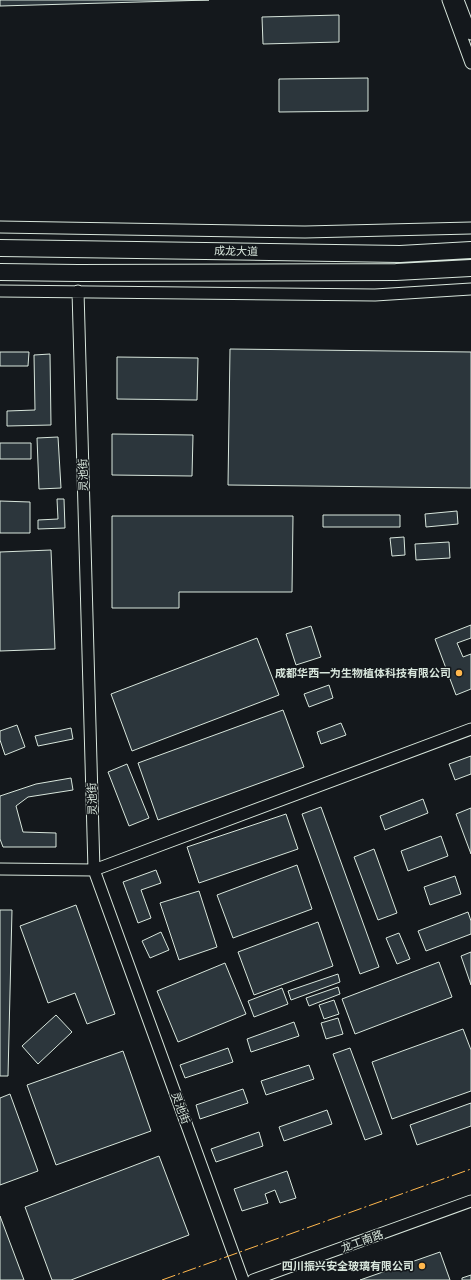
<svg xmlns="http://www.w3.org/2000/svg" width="471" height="1280" font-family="'DM Sans','Noto Sans SC',sans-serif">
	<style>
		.building { fill: #2c363c; stroke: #d8e6dc }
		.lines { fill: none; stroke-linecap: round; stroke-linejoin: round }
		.minor-casing { stroke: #d8e6dc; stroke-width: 13 }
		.highway-casing { stroke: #d8e6dc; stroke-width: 18 }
		.minor { stroke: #14181c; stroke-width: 11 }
		.highway { stroke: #14181c; stroke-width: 16 }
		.power { stroke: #ffb74d; stroke-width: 1; stroke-dasharray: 14 3 2 3; stroke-linecap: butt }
		.poi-dot { fill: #ffb74d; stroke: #14181c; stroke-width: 1.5 }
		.labels { text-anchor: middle; stroke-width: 3; stroke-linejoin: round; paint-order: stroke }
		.street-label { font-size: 11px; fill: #d8e6dc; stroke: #14181c }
		.poi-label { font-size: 11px; font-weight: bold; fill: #d8e6dc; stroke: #14181c; text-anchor: end }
	</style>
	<rect width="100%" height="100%" fill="#14181c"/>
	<!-- building -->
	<path class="building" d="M0,0H209L0,6Z
		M339,15V42L263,44L262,17Z
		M368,78V111L279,112V79Z
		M230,349L471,352V488L228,485Z
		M0,352H29L28,366H0Z
		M50,354L51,425L7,426V411L35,410L34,355Z
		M117,357L198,358L197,400L117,399Z
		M112,434L193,435L192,476L112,475Z
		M58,437L61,488L39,489L37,438Z
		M0,443H31V459H0Z
		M57,499H64L65,528L38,529V520L58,519Z
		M0,501L30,502V533H0Z
		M457,511L458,524L426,527L425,514Z
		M323,515H400V527H323Z
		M112,516H293L292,592H179V608H112Z
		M404,537L405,555L392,556L390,538Z
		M449,542L450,558L416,560L415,544Z
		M51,550L55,649L0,651V552Z
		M471,625V638L457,643L463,657L471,654V689L456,695L435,639Z
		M311,626L321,657L296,665L286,634Z
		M257,638L279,695L132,751L111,694Z
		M329,685L333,698L309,707L304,694Z
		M283,710L304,767L158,820L138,763Z
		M341,723L346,735L321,744L317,732Z
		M17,725L25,747L5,755L0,740V731Z
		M71,728L73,739L38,746L35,736Z
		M471,756V774L455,780L449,764Z
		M127,764L149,818L129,826L108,772Z
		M71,778L73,790L28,797L16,806L23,832L56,833V847H3L0,839V796L36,784Z
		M423,799L428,813L385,830L380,816Z
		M321,807L379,967L360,974L302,814Z
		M471,808V854L456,814Z
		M286,814L298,849L199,883L187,847Z
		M441,836L448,856L408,871L401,851Z
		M374,849L397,913L378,920L354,857Z
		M297,865L312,909L233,938L217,895Z
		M156,870L161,883L141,890L151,918L138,923L123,882Z
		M455,876L461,894L430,905L424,887Z
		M199,891L217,947L179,960L160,903Z
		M76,905L115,1014L87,1024L75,993L48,1003L20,926Z
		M0,910H12L8,1076H0Z
		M468,912L471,921V934L426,951L418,931Z
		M318,922L333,966L254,995L238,952Z
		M161,932L169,950L150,958L142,941Z
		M399,933L410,959L397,964L386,938Z
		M471,952V985L461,956Z
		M439,962L452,997L355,1034L342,999Z
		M225,963L246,1014L178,1042L157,991Z
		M338,974L340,982L291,1000L288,991Z
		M338,987L340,994L309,1006L306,998Z
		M282,988L288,1004L254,1017L248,1001Z
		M334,1000L339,1014L324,1019L319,1005Z
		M56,1015L72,1032L38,1064L22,1046Z
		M338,1018L343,1034L326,1039L321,1023Z
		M294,1022L299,1036L251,1052L247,1039Z
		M463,1029L471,1050V1091L392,1119L372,1062Z
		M228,1048L233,1062L185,1078L180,1065Z
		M350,1048L382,1134L365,1140L333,1054Z
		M123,1051L151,1131L56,1165L27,1085Z
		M309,1065L314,1079L266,1095L261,1081Z
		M243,1089L248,1103L200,1119L196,1105Z
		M10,1094L38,1171L0,1185V1098Z
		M471,1103V1126L417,1145L410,1125Z
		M327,1110L332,1124L284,1141L279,1127Z
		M259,1132L263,1146L216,1162L211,1149Z
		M159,1156L189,1235L71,1280H52L25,1207Z
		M287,1171L296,1198L280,1203L275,1190L265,1194L268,1203L242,1211L234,1189Z
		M0,1216L24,1280H0Z
		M440,1252L450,1280H360Z
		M471,1275V1280H462V1278Z"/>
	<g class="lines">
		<defs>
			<path id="minor" d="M448,0L471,63
				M458,0L471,34
				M0,227L305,232L471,228
				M0,291L375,295L471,289
				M78,291L94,870L243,1280
				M0,869L94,870L471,729
				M253,1280L471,1201"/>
			<path id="highway" d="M0,248L400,254L471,250
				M0,272L78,273L396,272L471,268"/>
		</defs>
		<!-- minor casing -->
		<use href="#minor" class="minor-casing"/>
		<!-- highway casing -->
		<use href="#highway" class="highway-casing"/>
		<!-- minor -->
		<use href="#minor" class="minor"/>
		<!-- highway -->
		<use href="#highway" class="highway"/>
		<!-- power -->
		<path class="power" d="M162,1280L471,1169"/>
	</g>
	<!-- markers -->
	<g class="poi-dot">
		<circle cx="459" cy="673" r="4"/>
		<circle cx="422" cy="1266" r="4"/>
	</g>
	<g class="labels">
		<!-- street labels -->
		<g class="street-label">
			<text transform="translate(236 251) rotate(1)" y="4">成龙大道</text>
			<text transform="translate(83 475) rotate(-92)" y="4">灵池街</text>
			<text transform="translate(92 799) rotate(-92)" y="4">灵池街</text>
			<text transform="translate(181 1108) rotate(70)" y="4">灵池街</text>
			<text transform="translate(362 1241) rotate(-20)" y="4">龙工南路</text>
		</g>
		<!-- poi labels -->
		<g class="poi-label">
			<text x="451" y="677">成都华西一为生物植体科技有限公司</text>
			<text x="414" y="1270">四川振兴安全玻璃有限公司</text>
		</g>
	</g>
</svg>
